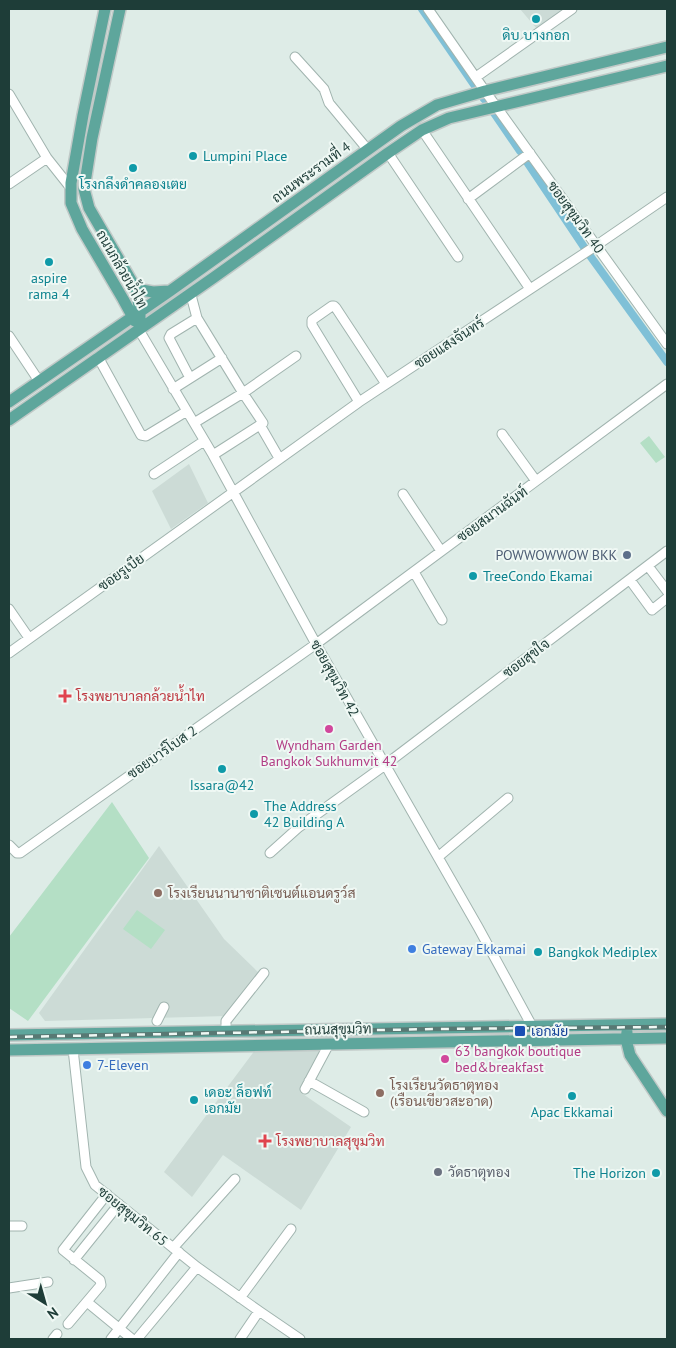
<svg xmlns="http://www.w3.org/2000/svg" width="676" height="1348" font-family="'PT Sans',Sarabun,sans-serif">
	<style>
		.built { fill: #ccdbd6 }
		.grass { fill: #b4dfc5 }
		.lines { fill: none; stroke-linecap: round; stroke-linejoin: round }
		.canal { stroke: #7fc0d7; stroke-width: 8 }
		.minor-casing { stroke: #a1b4af; stroke-width: 11 }
		.major-casing { stroke: #c0c9c7; stroke-width: 14 }
		.minor { stroke: #fff; stroke-width: 9 }
		.major { stroke: #5ea69c; stroke-width: 11 }
		.rail-casing { stroke: #587974; stroke-width: 4.5 }
		.rail { stroke: #eff8f4; stroke-width: 2.5; stroke-dasharray: 8; stroke-linecap: butt }
		.culture-dot { fill: #0f9aa8; stroke: #eff8f4; stroke-width: 2 }
		.service-dot { fill: #5c6f8a; stroke: #eff8f4; stroke-width: 2 }
		.health-dot { fill: #e0444e; stroke: #eff8f4; stroke-width: 2 }
		.hotel-dot { fill: #d1479c; stroke: #eff8f4; stroke-width: 2 }
		.education-dot { fill: #8d6e63; stroke: #eff8f4; stroke-width: 2 }
		.shop-dot { fill: #3f7fe0; stroke: #eff8f4; stroke-width: 2 }
		.transit-dot { fill: #1a4fb4; stroke: #eff8f4; stroke-width: 2 }
		.worship-dot { fill: #6b7280; stroke: #eff8f4; stroke-width: 2 }
		.labels { text-anchor: middle; stroke-width: 4; stroke-linejoin: round; paint-order: stroke }
		.culture-label { font-size: 14px; fill: #0d838f; stroke: #eff8f4 }
		.street-label { font-size: 14px; fill: #1e3d38; stroke: #eff8f4 }
		.service-label { font-size: 14px; fill: #4e5e75; stroke: #eff8f4; text-anchor: end }
		.health-label { font-size: 14px; fill: #be3a42; stroke: #eff8f4; text-anchor: start }
		.hotel-label { font-size: 14px; fill: #b23c85; stroke: #eff8f4 }
		.education-label { font-size: 14px; fill: #785e54; stroke: #eff8f4; text-anchor: start }
		.shop-label { font-size: 14px; fill: #366cbe; stroke: #eff8f4; text-anchor: start }
		.transit-label { font-size: 14px; fill: #164399; stroke: #eff8f4; text-anchor: start }
		.worship-label { font-size: 14px; fill: #5b616d; stroke: #eff8f4; text-anchor: start }
	</style>
	<rect width="100%" height="100%" fill="#deece7"/>
	<!-- built -->
	<path class="built" d="M520,9H567L537,29Z
		M189,464L208,503L171,529L152,491Z
		M159,846L224,939L259,973L227,1016L45,1021L39,1013Z
		M258,1046L321,1050L300,1092L351,1127L301,1210L223,1155L192,1197L164,1172Z"/>
	<!-- grass -->
	<path class="grass" d="M649,436L665,457L656,463L640,443Z
		M112,802L149,858L28,1021L9,1008V937Z
		M137,910L165,930L151,949L123,929Z"/>
	<g class="lines">
		<!-- canal -->
		<path class="canal" d="M422,9L477,89
			M484,99L485,100
			M494,113L520,151
			M525,159L588,253L667,362"/>
		<defs>
			<path id="minor" d="M428,9L485,91L667,344
				M295,57L324,89L329,103L368,150
				M476,77L572,9
				M9,94L47,158L70,187
				M422,130L530,289
				M388,153L458,257
				M9,184L47,158
				M468,199L530,153
				M190,295L192,299L197,318L243,393L263,423L213,455
				M139,330L213,455L316,644L478,927L532,1026
				M9,336L39,381
				M98,357L141,435L146,436L187,411
				M190,378L169,338L171,334L197,318
				M173,389L222,358
				M359,402L312,325V320L332,306H334L336,308L386,384
				M194,423L243,393L296,356
				M260,425L279,458
				M502,434L536,481
				M154,474L204,441
				M403,494L441,551
				M648,566L667,591
				M414,572L442,620
				M630,580L652,610L667,598
				M9,609L29,638
				M9,653L359,402L597,245L667,197
				M9,845L17,853H20L51,831L316,644L667,384
				M270,853L299,827L385,765L667,551
				M438,857L508,798
				M157,1021L164,1007
				M226,1030V1021L264,973
				M73,1049L86,1167L95,1185L197,1267L259,1311L240,1339
				M309,1081L364,1112
				M305,1089L329,1044
				M9,1226H22
				M173,1248L235,1179
				M74,1260L119,1204
				M9,1288L48,1282
				M240,1298L291,1229
				M87,1302L132,1339
				M259,1311L300,1339
				M68,1324L101,1285L100,1280L63,1250L107,1194
				M53,1339L57,1334
				M111,1339L179,1252
				M137,1339L197,1267"/>
			<path id="major" d="M105,9L83,115L71,183V203L82,229L123,299L135,321
				M120,9L92,138L84,189L89,208L136,289L140,312V318
				M136,289L153,292L169,291
				M9,402L170,291L401,126L437,105L485,91L667,47
				M9,420L213,278L388,153L422,130L449,118L667,66
				M627,1032L626,1039L630,1055L667,1111
				M9,1035L667,1024
				M9,1050L667,1038"/>
		</defs>
		<!-- minor casing -->
		<use href="#minor" class="minor-casing"/>
		<!-- major casing -->
		<use href="#major" class="major-casing"/>
		<!-- minor -->
		<use href="#minor" class="minor"/>
		<!-- major -->
		<use href="#major" class="major"/>
		<defs>
			<path id="rail" d="M9,1037L435,1029L667,1027"/>
		</defs>
		<!-- rail casing -->
		<use href="#rail" class="rail-casing"/>
		<!-- rail -->
		<use href="#rail" class="rail"/>
	</g>
	<!-- markers -->
	<g class="culture-dot">
		<circle cx="536" cy="19" r="5"/>
		<circle cx="193" cy="156" r="5"/>
		<circle cx="133" cy="168" r="5"/>
		<circle cx="49" cy="262" r="5"/>
		<circle cx="473" cy="576" r="5"/>
		<circle cx="222" cy="769" r="5"/>
		<circle cx="254" cy="814" r="5"/>
		<circle cx="538" cy="952" r="5"/>
		<circle cx="572" cy="1096" r="5"/>
		<circle cx="194" cy="1100" r="5"/>
		<circle cx="656" cy="1173" r="5"/>
	</g>
	<circle class="service-dot" cx="627" cy="555" r="5"/>
	<g class="health-dot">
		<path d="M62.5 688.5h5v5h5v5h-5v5h-5v-5h-5v-5h5z"/>
		<path d="M262.5 1133.5h5v5h5v5h-5v5h-5v-5h-5v-5h5z"/>
	</g>
	<g class="hotel-dot">
		<circle cx="329" cy="729" r="5"/>
		<circle cx="445" cy="1059" r="5"/>
	</g>
	<g class="education-dot">
		<circle cx="158" cy="893" r="5"/>
		<circle cx="380" cy="1093" r="5"/>
	</g>
	<g class="shop-dot">
		<circle cx="412" cy="949" r="5"/>
		<circle cx="87" cy="1065" r="5"/>
	</g>
	<rect class="transit-dot" x="514" y="1025" width="12" height="12" rx="2.5"/>
	<circle class="worship-dot" cx="438" cy="1172" r="5"/>
	<g class="labels">
		<!-- culture labels -->
		<g class="culture-label">
			<text x="536" y="40">ดิบ บางกอก</text>
			<text x="203" y="161" text-anchor="start">Lumpini Place</text>
			<text x="133" y="189">โรงกลึงดำคลองเตย</text>
			<text x="49" y="283">aspire<tspan x="49" dy="16">rama 4</tspan></text>
			<text x="483" y="581" text-anchor="start">TreeCondo Ekamai</text>
			<text x="222" y="790">Issara@42</text>
			<text x="264" y="811" text-anchor="start">The Address<tspan x="264" dy="16">42 Building A</tspan></text>
			<text x="548" y="957" text-anchor="start">Bangkok Mediplex</text>
			<text x="204" y="1097" text-anchor="start">เดอะ ล็อฟท์<tspan x="204" dy="16">เอกมัย</tspan></text>
			<text x="572" y="1117">Apac Ekkamai</text>
			<text x="646" y="1178" text-anchor="end">The Horizon</text>
		</g>
		<!-- street labels -->
		<g class="street-label">
			<text transform="translate(311 172) rotate(-36)" y="5">ถนนพระรามที่ 4</text>
			<text transform="translate(576 217) rotate(54)" y="5">ซอยสุขุมวิท 40</text>
			<text transform="translate(122 269) rotate(60)" y="5">ถนนกล้วยน้ำไท</text>
			<text transform="translate(449 343) rotate(-33)" y="5">ซอยแสงจันทร์</text>
			<text transform="translate(492 514) rotate(-36)" y="5">ซอยสมานฉันท์</text>
			<text transform="translate(121 572) rotate(-36)" y="5">ซอยรูเบีย</text>
			<text transform="translate(526 658) rotate(-37)" y="5">ซอยสุขใจ</text>
			<text transform="translate(335 678) rotate(61)" y="5">ซอยสุขุมวิท 42</text>
			<text transform="translate(162 752) rotate(-35)" y="5">ซอยบาร์โบส 2</text>
			<text transform="translate(338 1029) rotate(-1)" y="5">ถนนสุขุมวิท</text>
			<text transform="translate(133 1216) rotate(39)" y="5">ซอยสุขุมวิท 65</text>
		</g>
		<!-- service labels -->
		<g class="service-label">
			<text x="617" y="560">POWWOWWOW BKK</text>
		</g>
		<!-- health labels -->
		<g class="health-label">
			<text x="76" y="701">โรงพยาบาลกล้วยน้ำไท</text>
			<text x="276" y="1146">โรงพยาบาลสุขุมวิท</text>
		</g>
		<!-- hotel labels -->
		<g class="hotel-label">
			<text x="329" y="750">Wyndham Garden<tspan x="329" dy="16">Bangkok Sukhumvit 42</tspan></text>
			<text x="455" y="1056" text-anchor="start">63 bangkok boutique<tspan x="455" dy="16">bed&amp;breakfast</tspan></text>
		</g>
		<!-- education labels -->
		<g class="education-label">
			<text x="168" y="898">โรงเรียนนานาชาติเซนต์แอนดรูว์ส</text>
			<text x="390" y="1090">โรงเรียนวัดธาตุทอง<tspan x="390" dy="16">(เรือนเขียวสะอาด)</tspan></text>
		</g>
		<!-- shop labels -->
		<g class="shop-label">
			<text x="422" y="954">Gateway Ekkamai</text>
			<text x="97" y="1070">7-Eleven</text>
		</g>
		<!-- transit labels -->
		<g class="transit-label">
			<text x="531" y="1036">เอกมัย</text>
		</g>
		<!-- worship labels -->
		<g class="worship-label">
			<text x="448" y="1177">วัดธาตุทอง</text>
		</g>
	</g>
	<!-- border -->
	<rect width="676" height="1348" fill="none" stroke="#1e3d38" stroke-width="20"/>
	<!-- north arrow -->
	<g transform="translate(45 1303) rotate(143)" stroke="#eff8f4" stroke-width="4" paint-order="stroke">
	<path d="M0-4L9 19L0 12L-9 19Z" fill="#1e3d38"/>
	<text y="-8" font-size="14" font-weight="bold" text-anchor="middle" fill="#1e3d38">N</text>
	</g>
</svg>
